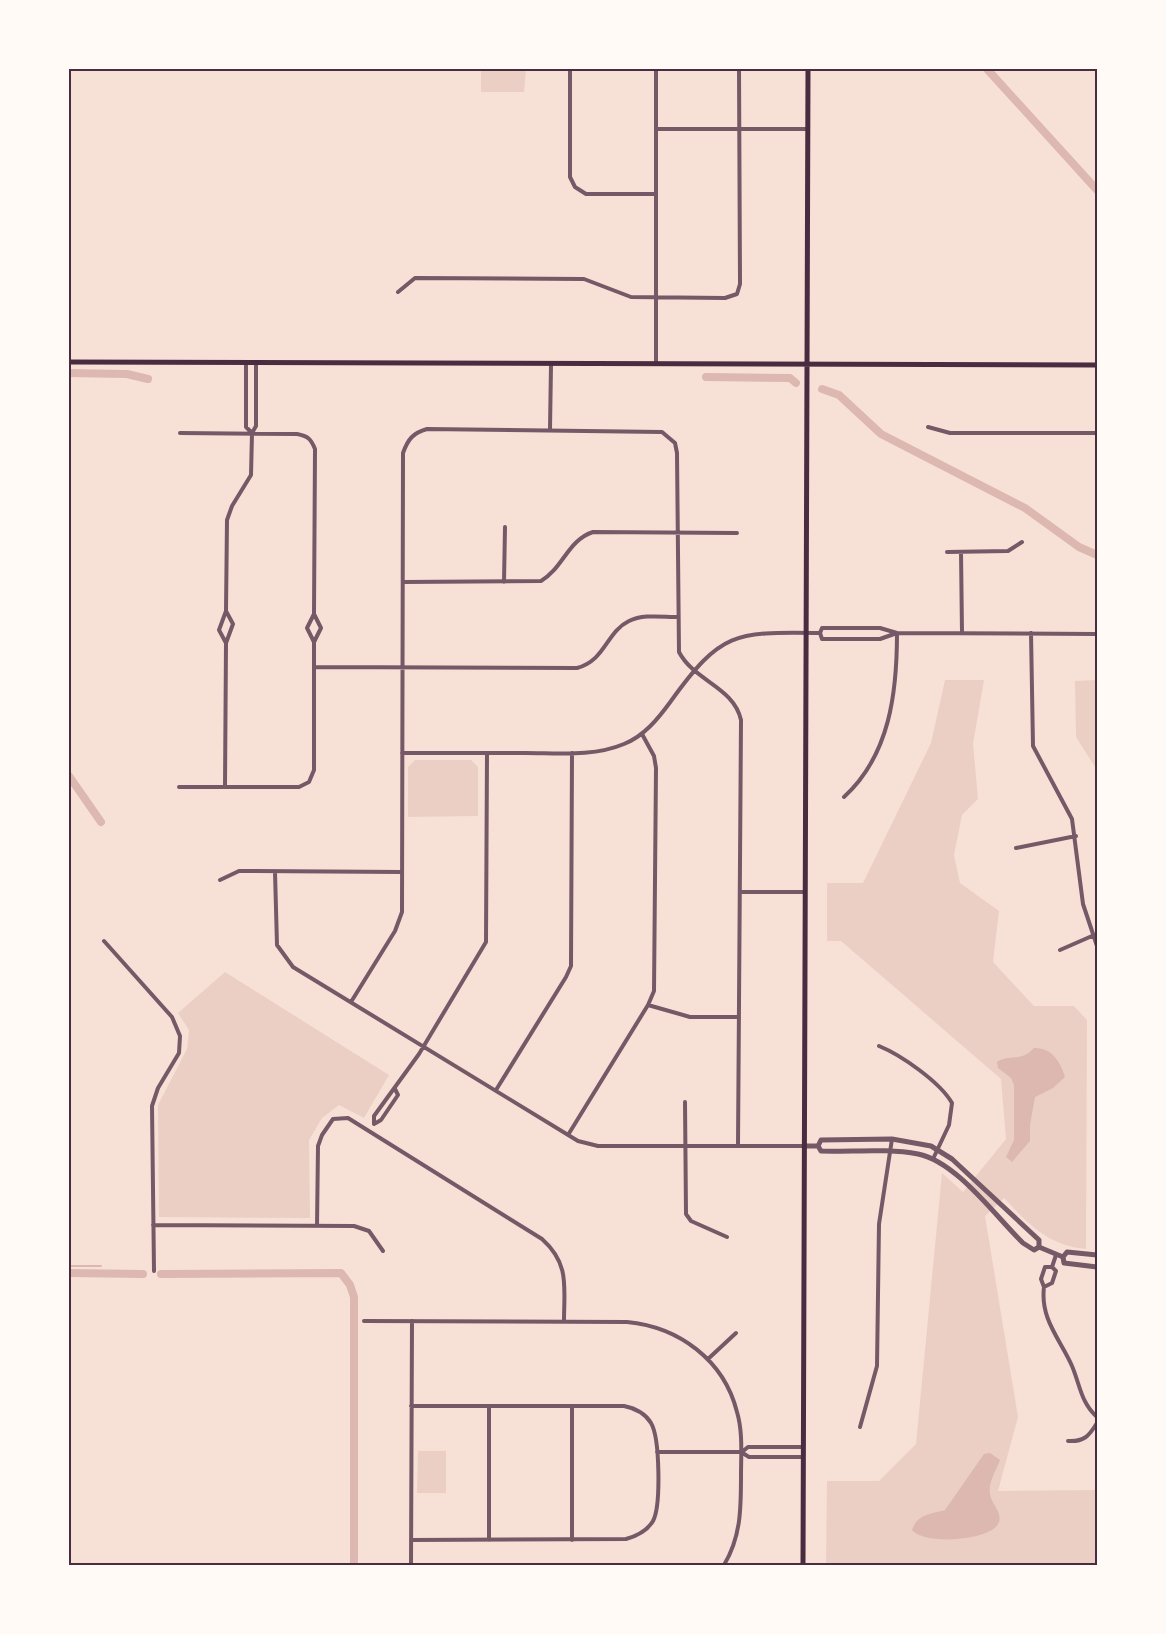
<svg xmlns="http://www.w3.org/2000/svg" width="1166" height="1634" font-family="'Varela Round',sans-serif">
	<style>
		.green { fill: #ebcfc5 }
		.water { fill: #dcb8b0 }
		.lines { fill: none; stroke-linecap: round; stroke-linejoin: round }
		.stream { stroke: #dcb8b0; stroke-width: 2 }
		.canal { stroke: #dcb8b0; stroke-width: 8 }
		.minor { stroke: #755966; stroke-width: 4 }
		.tertiary { stroke: #755966; stroke-width: 5 }
		.secondary { stroke: #4a2c40; stroke-width: 5 }
		.neatline { fill: none; stroke: #4a2c40; stroke-width: 2 }
	</style>
	<rect width="100%" height="100%" fill="#f7e1d7"/>
	<!-- green -->
	<path class="green" d="M481,69H526L524,92H481Z
		M945,680H984L973,744L978,799L962,815L954,855L960,883L999,911L993,962L1034,1006H1074L1087,1020L1086,1249C1049,1246 1028,1224 1004,1198L985,1216L1018,1417L998,1491L1097,1490V1565H826L827,1481H879L916,1444L942,1173L963,1192L1006,1139L1001,1079L841,941H827V883H863L931,743Z
		M1097,680V770L1076,737L1075,681Z
		M415,760H471L478,767V816L408,817V767Z
		M225,972L389,1075L364,1118L339,1105L322,1118L309,1140L310,1218L159,1217L158,1105L187,1049L189,1030L178,1013Z
		M418,1451H446V1493H417Z"/>
	<!-- water -->
	<path class="water" d="M1034,1048C1051,1047 1061,1062 1065,1077L1053,1088L1035,1097L1030,1125V1141L1012,1162L1006,1157L1014,1140V1085L1011,1078L998,1068L997,1062C1011,1053 1020,1063 1034,1048Z
		M990,1453L1000,1460C996,1471 988,1482 990,1494C991,1504 1004,1513 998,1524C990,1540 925,1546 912,1530C917,1514 931,1514 945,1510L984,1454Z"/>
	<g class="lines">
		<!-- stream -->
		<path class="stream" d="M69,1266H101"/>
		<!-- canal -->
		<path class="canal" d="M987,69L1097,190
			M69,373L127,374L148,379
			M706,377L790,378L796,383
			M822,389L839,395L881,434L1025,508L1079,547L1097,555
			M69,776L101,822
			M69,1273L143,1274
			M161,1274L341,1273L350,1285L354,1297V1565"/>
		<!-- minor -->
		<path class="minor" d="M570,69V177L575,187L586,194H656
			M656,69V364
			M656,129H808
			M398,292L415,278L584,279L631,297L725,298L737,294L740,284L739,69
			M246,364V427L252,433L256,426V364
			M928,427L950,433H1097
			M550,429L551,365
			M180,433L297,434C308,436 311,439 315,449L314,614L307,628L314,642
			M947,552L1008,551L1022,542
			M961,552L962,633
			M403,582L541,581C563,568 568,540 593,532L737,533
			M504,582L505,527
			M897,633L880,639H822L820,633L822,628H880L897,633L1097,634
			M1031,633L1033,746L1072,819L1083,904L1097,946
			M226,643L219,630L226,611L227,520L232,506L251,475L252,433
			M314,667L577,668C606,660 606,632 629,621C643,614 662,617 677,617
			M402,753C443,753 484,753 525,753C558,753 593,757 624,744C644,736 658,719 671,701C722,630 736,632 820,633
			M179,787H299L309,782L314,770V642L321,628L314,614
			M225,787L226,643L233,624L226,611
			M844,797C890,755 897,692 897,633
			M1016,848L1076,836
			M275,872L277,945L293,967L578,1141L598,1146H805
			M220,880L239,871L402,872
			M740,892H805
			M104,941L172,1017L180,1036L179,1053L158,1088L152,1106L154,1271
			M1060,950L1092,936
			M351,1002L395,931L402,912L403,453C408,439 413,433 427,429L662,432L675,443L677,453L679,652C694,681 734,687 741,720L738,1146
			M648,1005L690,1017H739
			M879,1046C901,1055 940,1082 952,1103L949,1125L933,1159
			M395,1089L398,1095L381,1120L374,1124V1116L419,1054L486,942L487,753
			M496,1090L566,977L571,966L572,753
			M685,1102L686,1214L691,1221L727,1237
			M568,1135L648,1005L654,991L656,768L654,756L642,734
			M153,1225L354,1226L369,1231L383,1251
			M317,1226L318,1146L322,1135L333,1119L348,1118L542,1239C570,1264 564,1287 564,1321
			M1052,1267H1045L1041,1279L1044,1287L1052,1283L1056,1271L1052,1267L1056,1255
			M1044,1287C1040,1319 1060,1339 1072,1366C1080,1385 1081,1403 1097,1417
			M364,1321L627,1322C679,1327 724,1360 737,1412C743,1432 741,1455 741,1476C741,1508 741,1537 724,1565
			M708,1359L736,1333
			M489,1406V1540
			M860,1427L877,1366L879,1224L892,1139
			M1068,1441C1084,1442 1089,1436 1097,1423
			M657,1452H741L749,1457H803
			M742,1452L748,1447H803
			M411,1540L626,1539C637,1536 647,1531 653,1521C661,1506 660,1438 651,1423C645,1413 634,1408 624,1406H411
			M572,1540V1406
			M411,1565L412,1321"/>
		<!-- tertiary -->
		<path class="tertiary" d="M892,1139L931,1146L952,1159L1039,1240V1247L1034,1250L1023,1243C995,1216 957,1162 918,1154C887,1148 852,1152 821,1151L818,1146L821,1140Z
			M805,1146H818
			M1039,1247L1063,1257
			M1097,1255L1067,1252L1063,1257L1064,1263L1097,1267"/>
		<!-- secondary -->
		<path class="secondary" d="M69,362L1097,365
			M803,1565L808,69"/>
	</g>
	<!-- border -->
	<rect width="1166" height="1634" fill="none" stroke="#fffaf5" stroke-width="141"/>
	<rect x="70" y="70" width="1026" height="1494" class="neatline"/>
</svg>
